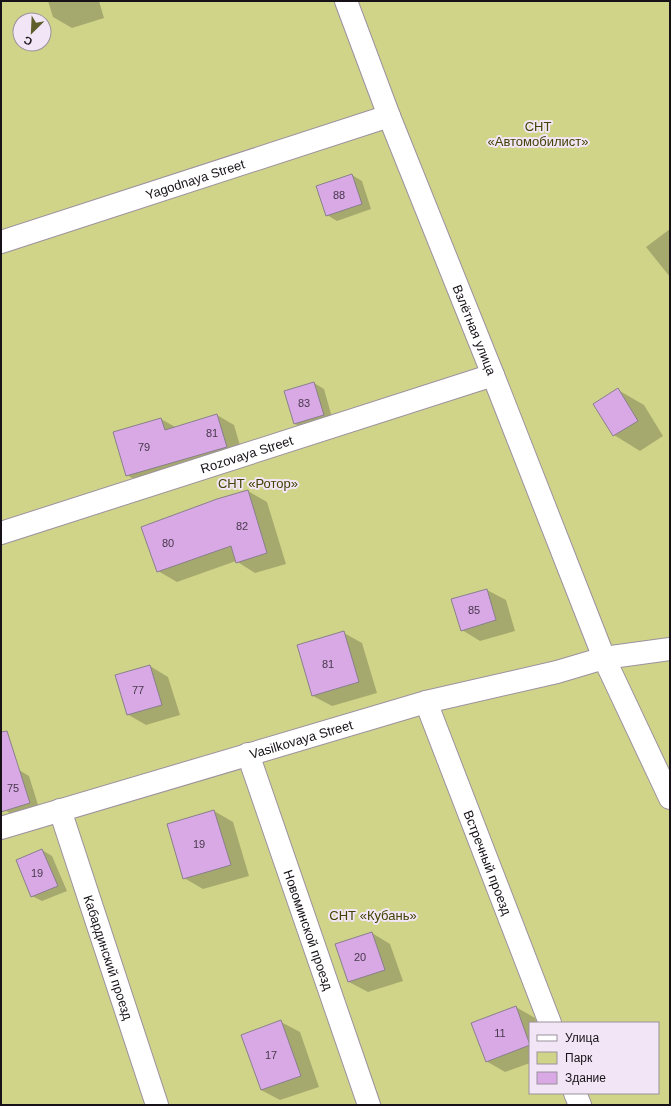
<svg xmlns="http://www.w3.org/2000/svg" width="671" height="1106" font-family="Helvetica,sans-serif">
	<style>
		.green { fill: #d0d489; fill-rule: evenodd }
		.shadow { fill: #0003 }
		.building { fill: #d9a9e6; stroke: #897f8c }
		.lines { fill: none; stroke-linecap: round; stroke-linejoin: round }
		.minor-casing { stroke: #9c919f; stroke-width: 24 }
		.minor { stroke: #fff; stroke-width: 22 }
		.labels { text-anchor: middle; stroke-width: 4; stroke-linejoin: round; paint-order: stroke }
		.number-label { font-size: 11px; fill: #47384b }
		.park-label { font-size: 13px; fill: #424305; stroke: #f2e5f5 }
		.street-label { font-size: 13px; fill: #161217; stroke: #f2e5f5 }
	</style>
	<rect width="100%" height="100%" fill="#f2e5f5"/>
	<!-- green -->
	<path class="green" d="M1,1H670V1105H1ZM20,20H44V44H20ZM530,1023H658V1093H530Z"/>
	<!-- shadow -->
	<path class="shadow" d="M48,1H99L104,18L72,28L53,17Z
		M352,175L362,181L371,209L337,221L327,215Z
		M670,229V277L646,247Z
		M314,383L324,389L333,421L304,429L295,424Z
		M618,390L644,405L663,436L640,451L614,435Z
		M217,415L234,425L243,456L144,485L127,475L161,419L177,428Z
		M248,491L267,502L286,564L255,573L236,561L177,582L158,571L217,500Z
		M487,590L506,600L515,631L480,641L462,630Z
		M344,633L362,643L377,693L332,706L313,696Z
		M150,666L168,677L180,715L146,725L127,714Z
		M19,770L29,776L39,808L14,816L5,810L1,798V775Z
		M214,811L233,822L249,876L203,889L184,878Z
		M42,850L52,856L67,891L42,901L32,896Z
		M372,933L390,944L403,981L368,992L349,982Z
		M516,1007L535,1018L537,1023H530V1063L505,1072L486,1061Z
		M281,1022L300,1032L319,1087L280,1100L261,1090Z"/>
	<!-- building -->
	<path class="building" d="M352,174L362,204L326,216L316,186Z
		M314,382L324,415L294,424L284,391Z
		M618,388L638,421L613,436L593,404Z
		M217,414L227,447L126,476L113,432L161,418L165,430Z
		M248,490L267,553L236,563L231,546L157,572L141,527L217,499Z
		M487,589L496,620L461,631L451,599Z
		M344,631L359,682L312,696L297,645Z
		M150,665L162,705L127,715L115,675Z
		M7,731L30,803L1,812V732Z
		M214,810L231,865L183,879L167,824Z
		M42,849L58,886L31,897L16,860Z
		M372,932L385,970L348,982L335,944Z
		M516,1006L530,1045L486,1062L471,1023Z
		M281,1020L301,1076L261,1090L241,1035Z"/>
	<g class="lines">
		<defs>
			<g id="minor">
				<path id="s1" d="M346,1L389,116L493,375L604,658L670,798"/>
				<path id="s2" d="M1,242L389,116"/>
				<path id="s3" d="M1,533L493,375"/>
				<path id="s4" d="M426,702L550,1023"/>
				<path id="s5" d="M248,754L369,1105"/>
				<path id="s6" d="M60,810L157,1105"/>
				<path id="s7" d="M1,828L426,702L557,672L604,658L670,649"/>
				<path d="M575,1093L580,1105"/>
			</g>
		</defs>
		<!-- minor casing -->
		<use href="#minor" class="minor-casing"/>
		<!-- minor -->
		<use href="#minor" class="minor"/>
	</g>
	<g class="labels">
		<!-- number labels -->
		<g class="number-label">
			<text x="339" y="199">88</text>
			<text x="304" y="407">83</text>
			<text x="212" y="437">81</text>
			<text x="144" y="451">79</text>
			<text x="242" y="530">82</text>
			<text x="168" y="547">80</text>
			<text x="474" y="614">85</text>
			<text x="328" y="668">81</text>
			<text x="138" y="694">77</text>
			<text x="13" y="792">75</text>
			<text x="199" y="848">19</text>
			<text x="37" y="877">19</text>
			<text x="360" y="961">20</text>
			<text x="500" y="1037">11</text>
			<text x="271" y="1059">17</text>
		</g>
		<!-- park labels -->
		<g class="park-label">
			<text x="538" y="131">СНТ<tspan x="538" dy="15">«Автомобилист»</tspan></text>
			<text x="258" y="488">СНТ «Ротор»</text>
			<text x="373" y="920">СНТ «Кубань»</text>
		</g>
		<!-- street labels -->
		<g class="street-label">
			<text dy="5" stroke="none"><textPath href="#s2" startOffset="204">Yagodnaya Street</textPath></text>
			<text dy="5" stroke="none"><textPath href="#s1" startOffset="353">Взлётная улица</textPath></text>
			<text dy="5" stroke="none"><textPath href="#s3" startOffset="258">Rozovaya Street</textPath></text>
			<text dy="5" stroke="none"><textPath href="#s7" startOffset="313">Vasilkovaya Street</textPath></text>
			<text dy="5" stroke="none"><textPath href="#s4" startOffset="172">Встречный проезд</textPath></text>
			<text dy="5" stroke="none"><textPath href="#s5" startOffset="186">Новоминской проезд</textPath></text>
			<text dy="5" stroke="none"><textPath href="#s6" startOffset="155">Кабардинский проезд</textPath></text>
		</g>
	</g>
	<!-- border -->
	<rect width="671" height="1106" fill="none" stroke="#161217" stroke-width="4"/>
	<!-- legend -->
	<rect x="529" y="1022" width="130" height="72" fill="#f2e5f5" stroke="#9a919c"/>
	<rect x="537" y="1035" width="20" height="6" fill="#ffffff" stroke="#9a919c"/>
	<text x="565" y="1042" font-size="12" fill="#161217">Улица</text>
	<rect x="537" y="1052" width="20" height="12" fill="#d0d489" stroke="#9a919c"/>
	<text x="565" y="1062" font-size="12" fill="#161217">Парк</text>
	<rect x="537" y="1072" width="20" height="12" fill="#d9a9e6" stroke="#9a919c"/>
	<text x="565" y="1082" font-size="12" fill="#161217">Здание</text>
	<!-- north arrow -->
	<g transform="translate(32 32) rotate(204)"><circle r="19" fill="#f2e5f5" stroke="#9a919c"/>
	<path d="M0-3L7 15L0 10L-7 15Z" fill="#5d5e2c"/>
	<text y="-6" font-size="11" font-weight="bold" text-anchor="middle" fill="#161217">С</text>
	</g>
</svg>
